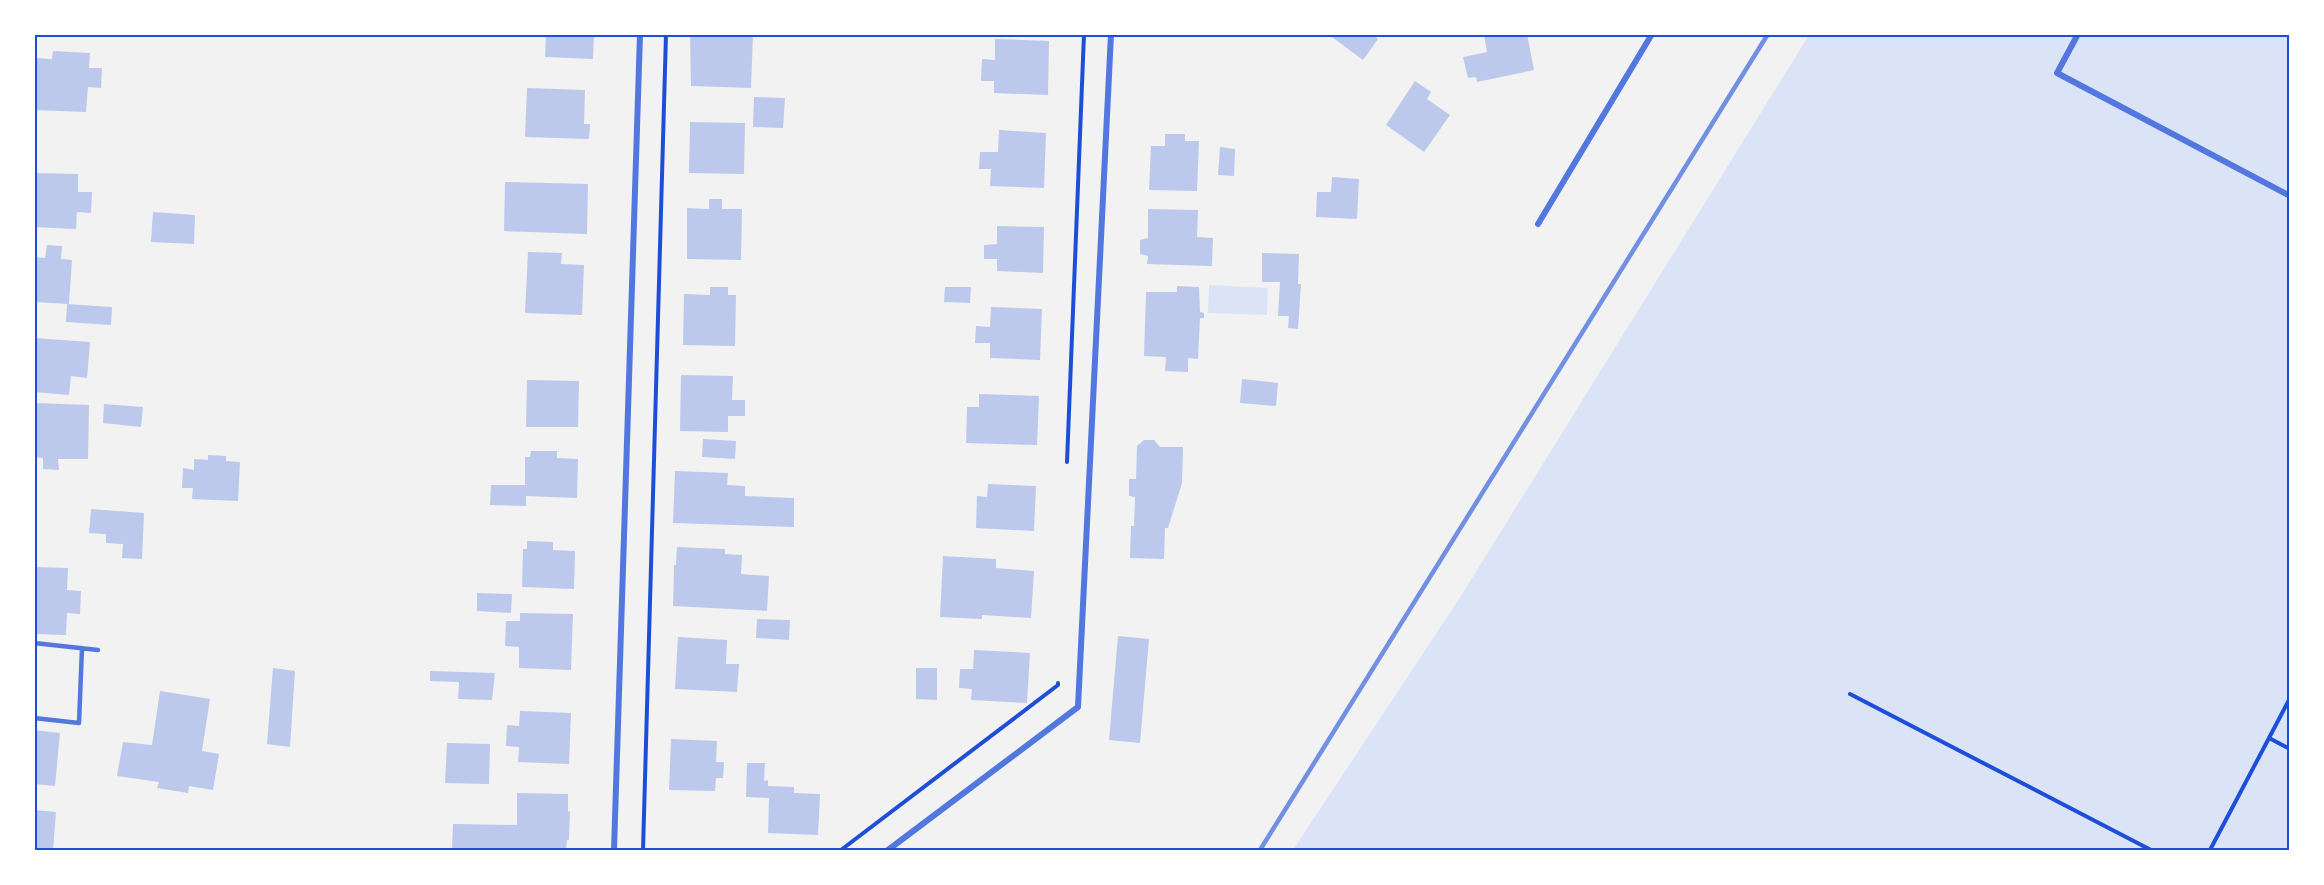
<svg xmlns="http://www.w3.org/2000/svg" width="2324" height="885" font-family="'PT Sans Narrow',sans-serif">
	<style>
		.green { fill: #dbe4f7 }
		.building { fill: #bdc9ec }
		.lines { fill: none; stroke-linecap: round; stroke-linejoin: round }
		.path { stroke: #1d4ed8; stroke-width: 4 }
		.service { stroke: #5277de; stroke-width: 4.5 }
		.minor { stroke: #5277de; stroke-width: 6 }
		.rail { stroke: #7290e2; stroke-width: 4.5 }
		.neatline { fill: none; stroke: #1d4ed8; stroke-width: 2 }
	</style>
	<rect width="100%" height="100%" fill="#f2f2f2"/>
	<!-- green -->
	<path class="green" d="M1809,35H2289V850H1293L1459,599Z
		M1209,285L1268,288L1267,315L1208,313Z"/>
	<!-- building -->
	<path class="building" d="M546,34H594L593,59L545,57Z
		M690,34H753L751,88L691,86Z
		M1328,34H1372L1378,39L1363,60Z
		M1484,34H1527L1534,70L1477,82L1476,77L1468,78L1463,57L1487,52Z
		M995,39L1049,41L1048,95L994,93V81H981L982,59L995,60Z
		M53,51L90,53L89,68H102L101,88L88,87L86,112L34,110V58L52,59Z
		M1415,81L1431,92L1427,99L1450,115L1424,152L1386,125Z
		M527,88L585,90L584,124H590L589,139L525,137Z
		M754,97L785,98L783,128L753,127Z
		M690,122L745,123L744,174L689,173Z
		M999,130L1046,133L1044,188L990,186L991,169H979L980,152H998Z
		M1165,134H1185V141H1199L1197,191L1149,190L1151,146H1165Z
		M1220,147L1235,149L1234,176L1218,175Z
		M34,173L78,174V192H92L91,213L77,212L76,229L34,227Z
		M1332,177L1359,179L1357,219L1316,217L1317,192H1331Z
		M505,182L588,184L587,234L504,231Z
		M709,199H722V209H742L741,260L687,259V208L709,209Z
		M1148,209L1198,210L1197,237L1213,238L1212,266L1147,264L1148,256L1140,254V240L1148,238Z
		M153,212L195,215L194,244L151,242Z
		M997,226L1044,227L1043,273L997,271V259H984V245L997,244Z
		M47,245L62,246L61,259L72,260L69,304L34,302V257L45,258Z
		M528,252L562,253L561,264L584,265L582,315L525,313Z
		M1262,253L1299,254L1298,284H1301L1298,329L1288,328L1289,316H1278L1280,282H1262Z
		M1177,286L1199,287L1200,312L1204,313V318H1200L1198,359L1188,358V372L1165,371L1166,357L1144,356L1146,292H1177Z
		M710,287H728V295H736L735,346L683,345L684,294L710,295Z
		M945,287H971L970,303L944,302Z
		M67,304L112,307L111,325L66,322Z
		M991,307L1042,309L1040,360L990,358V343H975L976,326L990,327Z
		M34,338L90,342L87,378L71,376L69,395L34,392Z
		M681,375L733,376L732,400H745V416H728V432L680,431Z
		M1242,379L1278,383L1276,406L1240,403Z
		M527,380L579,381L578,427H526Z
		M979,394L1039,396L1037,445L966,443L967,407H979Z
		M34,403L89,405L88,459H58L59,470L43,469V458L34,457Z
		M104,404L143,407L141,427L103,423Z
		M703,439L736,441L735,459L702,457Z
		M1144,440H1154L1160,447H1183L1182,483L1168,528H1165L1164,559L1130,558L1131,526H1134L1135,497L1129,496V479H1136L1137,446Z
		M531,451H557V458L578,459L577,498L526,496V506L490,505L491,485H525V457H530Z
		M208,455L226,456V461L240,462L238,501L192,499L193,488H182L183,468L194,470V459L208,460Z
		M675,471L728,473L727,485L745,486V496L794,498V527L673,523Z
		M988,484L1036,486L1034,531L976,528L977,496L987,497Z
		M91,509L144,513L142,559L122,558L123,544L106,543V534L89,533Z
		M527,541L553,542V550L575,551L574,589L522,587L523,549H527Z
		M677,547L725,549V554L742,555L741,574L769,576L767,611L673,606L674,565H676Z
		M943,556L996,559V568L1034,571L1031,618L982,615V619L940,617Z
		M34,567L68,568L67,590L81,591L80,614L67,613L66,635L34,634Z
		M477,593L512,594L511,613L477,611Z
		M520,613L573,614L571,670L519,668V647L505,646L506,621H520Z
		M757,619L790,620L789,640L756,638Z
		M1118,636L1149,639L1140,743L1109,740Z
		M678,637L727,640L726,664H739L737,692L675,689Z
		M974,650L1030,653L1027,703L971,700L972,689L959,688L960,669H973Z
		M273,668L295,671L290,747L267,744Z
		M916,668H937V700L916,699Z
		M430,671L495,673L492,700L458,699L459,682L430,681Z
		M160,691L210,699L202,751L219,754L213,790L189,786L188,793L157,788L159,782L117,776L123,742L152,745Z
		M520,711L571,713L569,764L518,762L519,747L506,746L507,725L519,726Z
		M34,730L60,733L55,786L34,784Z
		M671,739L717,741L716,762H724L723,778H716L715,791L669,790Z
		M447,743L490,744L489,784L445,783Z
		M747,763H765L764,781L768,780V786L794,787V793L820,794L818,835L768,833L769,798L746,797Z
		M517,793L568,794V812L570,811L569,840H567L566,850H452L453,824L517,825Z
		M34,810L56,812L53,850H34Z"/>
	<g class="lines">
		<!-- path -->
		<path class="path" d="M1067,462L1084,34
			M1850,694L2151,850
			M2269,738L2290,698
			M643,850L666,34
			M841,850L1058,685V683
			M2210,850L2269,738L2290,749"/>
		<!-- service -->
		<path class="service" d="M34,643L98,650
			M34,718L79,723L82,648"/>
		<!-- minor -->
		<path class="minor" d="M2078,34L2057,73L2290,196
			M1538,224L1652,34
			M614,850L640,34
			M888,850L1078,707L1111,34"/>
		<!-- rail -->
		<path class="rail" d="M1260,850L1768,34"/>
	</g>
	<!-- border -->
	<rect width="2324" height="885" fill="none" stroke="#ffffff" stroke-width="72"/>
	<rect x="36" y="36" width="2252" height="813" class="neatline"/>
</svg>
